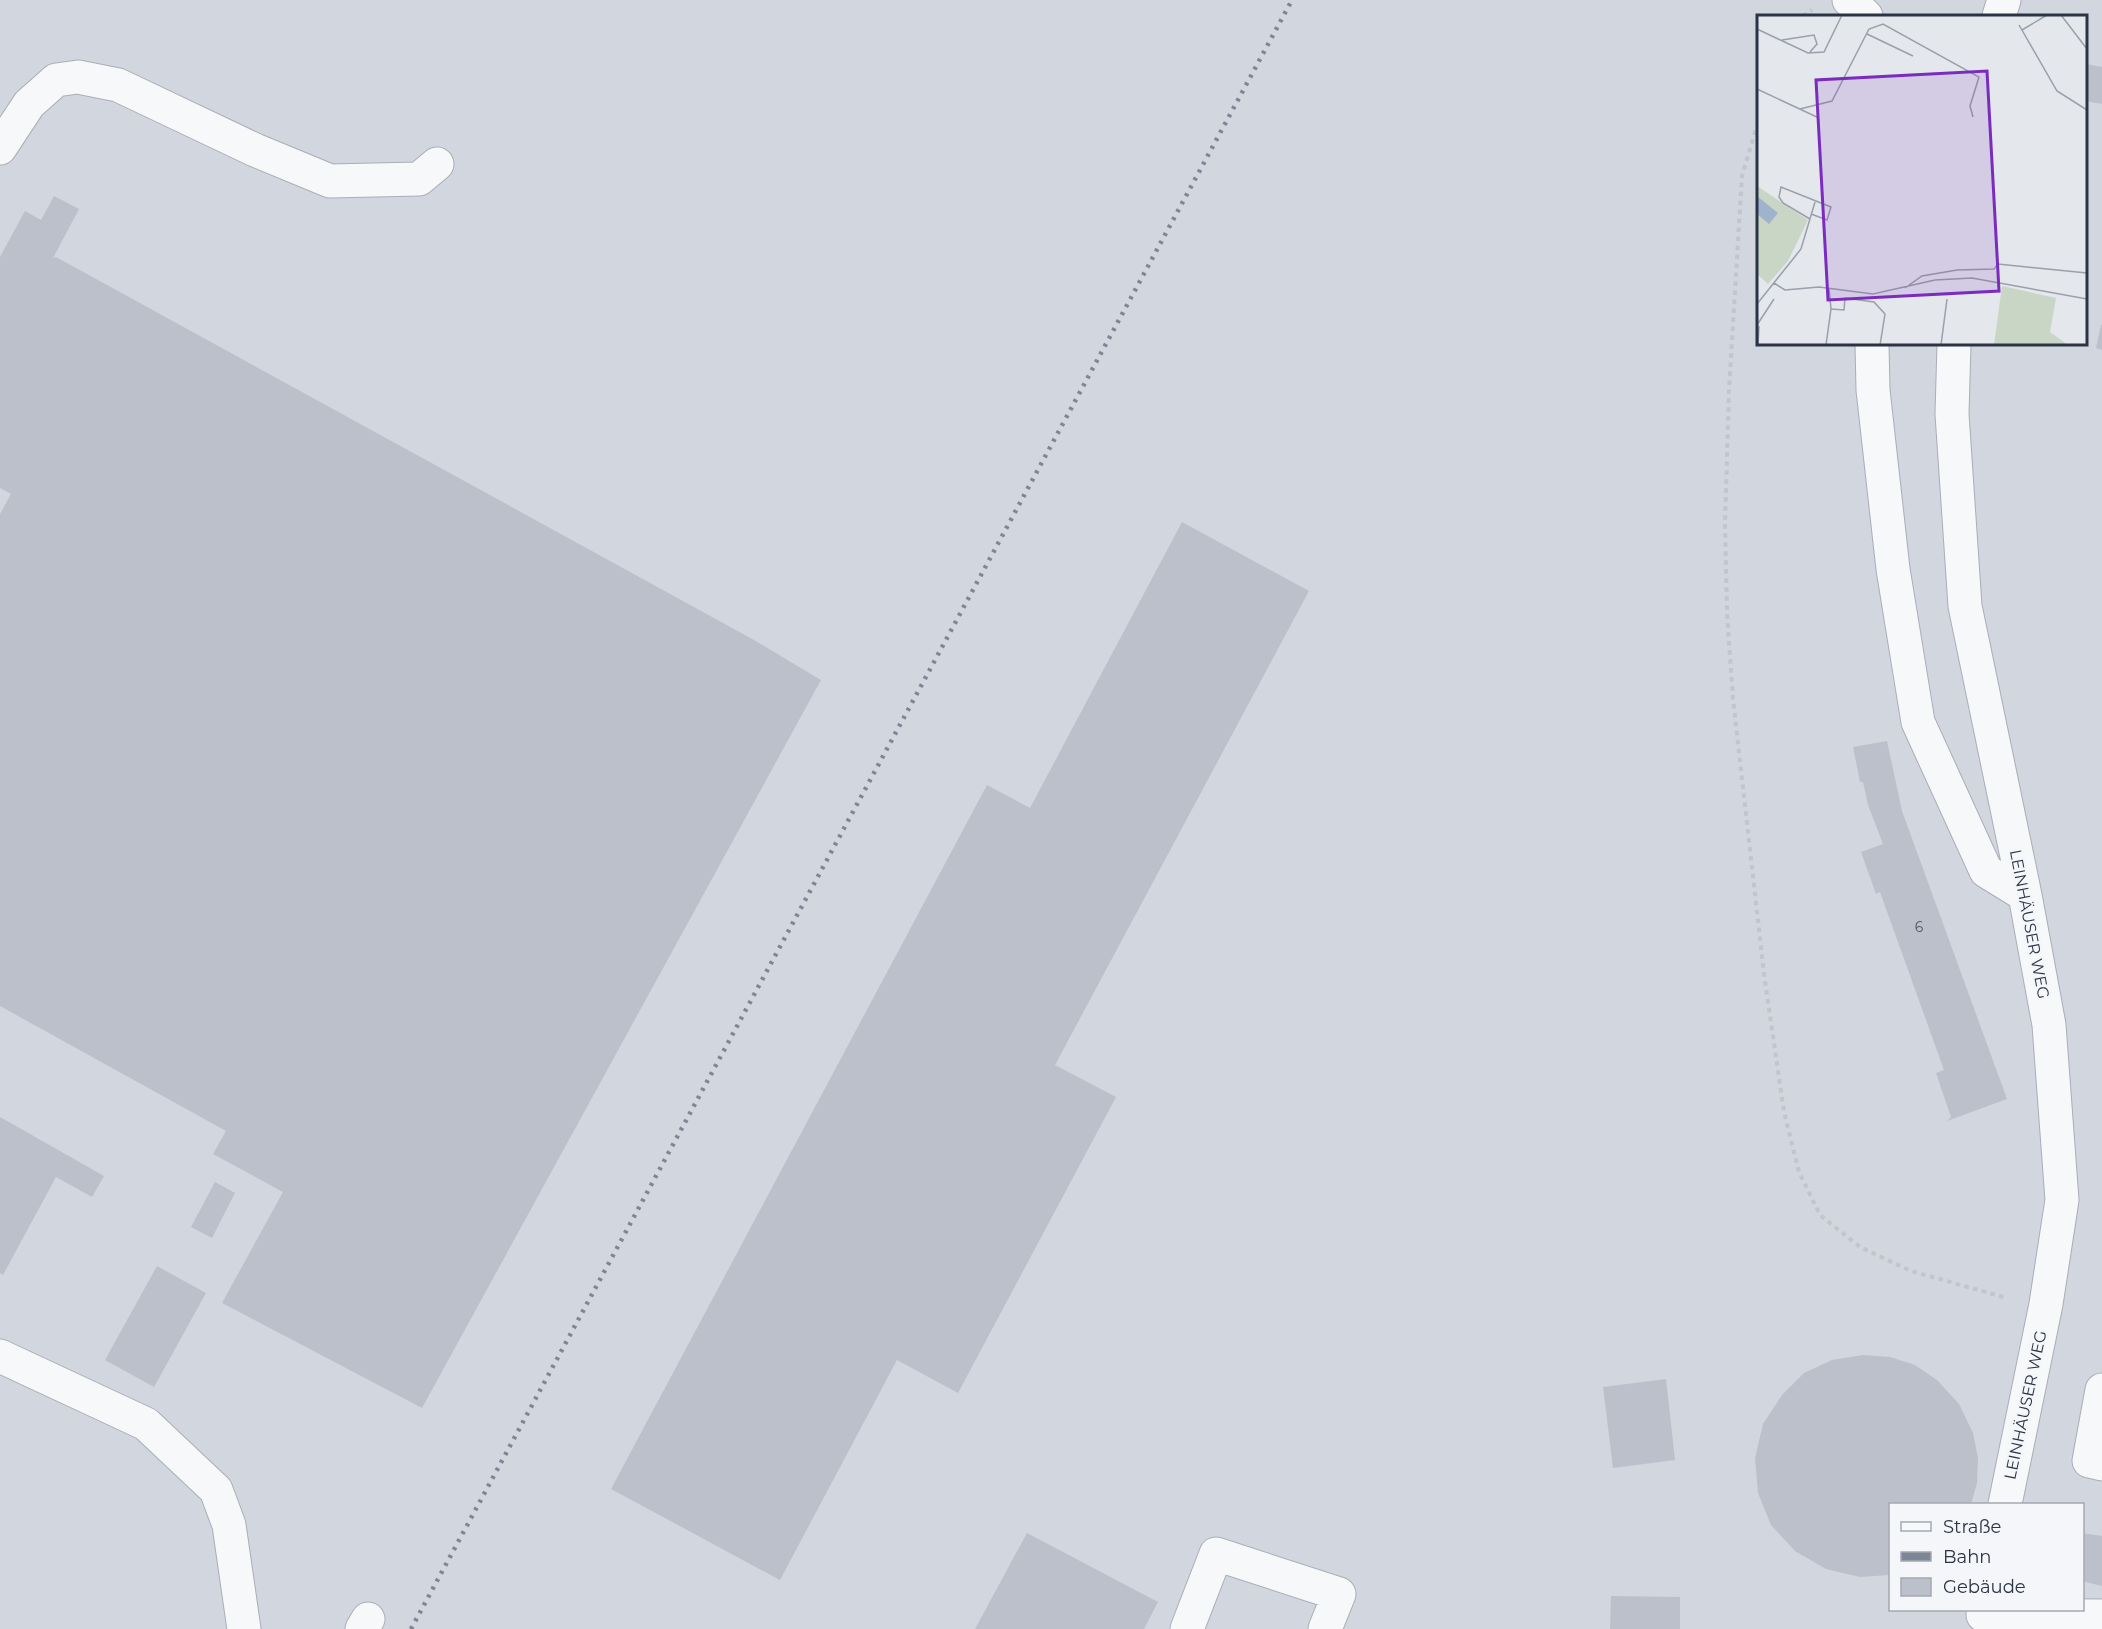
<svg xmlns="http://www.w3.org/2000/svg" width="2102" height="1629" font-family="Montserrat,sans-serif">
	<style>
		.built { fill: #d2d6de; fill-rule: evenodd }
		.building { fill: #bbc0ca }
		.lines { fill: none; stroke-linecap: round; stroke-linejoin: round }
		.minor-casing { stroke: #a9aeb7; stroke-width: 35 }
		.path { stroke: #c2c5cb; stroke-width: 4; stroke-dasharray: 4.5 4.5; stroke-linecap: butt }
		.minor { stroke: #f7f8fa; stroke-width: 33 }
		.rail { stroke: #7d8696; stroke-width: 4.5; stroke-dasharray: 3 6; stroke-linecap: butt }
		.labels { text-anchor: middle; stroke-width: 5; stroke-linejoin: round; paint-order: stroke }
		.number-label { font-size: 14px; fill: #4f5766 }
		.street-label { font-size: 16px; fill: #2b3445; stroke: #f4f6f9 }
		.inset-road { fill: none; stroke: #9a9fa9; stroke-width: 1.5 }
		.view { fill: #7b2cbf; fill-opacity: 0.15; stroke: #7b2cbf; stroke-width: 3 }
		.inset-edge { fill: none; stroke: #2b3445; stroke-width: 3 }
	</style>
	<rect width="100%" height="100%" fill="#e4e7ec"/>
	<!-- built -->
	<path class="built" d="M0,0H2102V1629H0ZM1758,16H2086V344H1758ZM1890,1504H2082V1610H1890Z"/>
	<!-- building -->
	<path class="building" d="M2086,64L2102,67V104L2086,101Z
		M54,196L79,209L53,258L56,257L754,640L821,680L422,1408L222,1303L283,1192L213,1154L226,1131L0,1006V514L11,494L0,488V257L25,211L41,220Z
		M2101,325H2102V350L2096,348Z
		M1182,522L1309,591L1055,1065L1116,1097L958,1393L897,1360L780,1580L611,1489L987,785L1030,808Z
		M1887,741L1902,811L2007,1099L1947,1121L1951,1117L1936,1073L1944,1070L1880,892L1876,894L1861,852L1883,844L1868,805L1863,782H1860L1853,747Z
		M0,1117L104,1176L92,1197L56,1177L3,1275L0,1273Z
		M215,1182L235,1193L212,1238L191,1227Z
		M157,1266L206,1293L154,1387L105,1360Z
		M1863,1355L1890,1357L1915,1365L1937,1380L1959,1404L1973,1433L1978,1458L1977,1483L1971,1504H1890V1575L1860,1577L1826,1569L1795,1551L1771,1525L1758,1493L1755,1458L1763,1424L1782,1395L1804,1373L1832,1360Z
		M1666,1379L1675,1460L1613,1468L1603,1387Z
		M1027,1533L1158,1602L1144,1629H975Z
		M2082,1533L2102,1536V1586L2082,1581Z
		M1611,1596L1680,1597V1629H1610Z"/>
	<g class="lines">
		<defs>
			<path id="minor" d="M1849,0L1866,16
				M1999,16L2004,0
				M0,148L29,104L56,80L78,77L118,85L255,150L330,181L419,179L437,164
				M1872,344L1873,390L1893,569L1918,722L1986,871L2025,895
				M1954,344L1952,414L1965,606L2025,895L2049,1025L2062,1200L2046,1304L2005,1504
				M0,1356L146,1424L216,1490L229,1525L244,1629
				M2102,1390L2089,1461L2102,1464
				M1983,1615L2102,1616
				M362,1629L368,1619
				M1187,1629L1216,1554L1339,1594L1325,1629"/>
		</defs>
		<!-- minor casing -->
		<use href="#minor" class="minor-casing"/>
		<!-- path -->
		<path class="path" d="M1803,16L1812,10
			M1758,122L1742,176L1729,390L1725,523L1727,613L1733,699L1764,974L1784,1112L1799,1172L1820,1215L1860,1247L1911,1271L2007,1298"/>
		<!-- minor -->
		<use href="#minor" class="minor"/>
		<!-- rail -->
		<path class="rail" d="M411,1629L1292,0"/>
	</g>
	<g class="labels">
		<!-- number labels -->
		<g class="number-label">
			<text x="1919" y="932">6</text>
		</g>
		<!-- street labels -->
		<g class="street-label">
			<text transform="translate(2030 924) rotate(79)" y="6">LEINHÄUSER WEG</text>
			<text transform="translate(2025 1405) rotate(-78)" y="6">LEINHÄUSER WEG</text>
		</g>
	</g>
	<!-- overview -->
	<g transform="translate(1757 15)">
		<rect width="330" height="330" fill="#e4e7ec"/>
		<path d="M0,171L51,205L31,246L11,269L0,259ZM245,271L299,283L293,317L311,330H237Z" fill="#c9d6c5"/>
		<path d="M0,181L21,198L12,209L0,199Z" fill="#9fb4cc"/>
		<path class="inset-road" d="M304,0L330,34M262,10L300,76L330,95M0,14L51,38L67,37L85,0M265,15L290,0M110,19L156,41M25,25L57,20L60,29L53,37M0,74L62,103M43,94L75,86L112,14L126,9L222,62L213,91L216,102M53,204L26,188L22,182L24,172L74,192L70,205L54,199M17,268L28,275L62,272L116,279L178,265L215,263L330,284M148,273L165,261L200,255L237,254L241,249L330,258M0,289L44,234L58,187M74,294L87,295L88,283L117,287L128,299L123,330M0,310L17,284M1,330L2,311M69,330L74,294L72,273M184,330L190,284"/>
		<path class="view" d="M230,56L242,276L71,285L59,65Z"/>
		<rect width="330" height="330" class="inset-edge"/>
	</g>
	<!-- legend -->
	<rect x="1889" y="1503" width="195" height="108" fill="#f4f6f9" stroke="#a4a8b1" stroke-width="1.5"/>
	<rect x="1901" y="1522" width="30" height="9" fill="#f7f8fa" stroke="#a4a8b1" stroke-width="1.5"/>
	<text x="1943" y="1533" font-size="18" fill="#2b3445">Straße</text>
	<rect x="1901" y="1552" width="30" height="9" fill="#7d8696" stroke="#a4a8b1" stroke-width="1.5"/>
	<text x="1943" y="1563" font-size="18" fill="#2b3445">Bahn</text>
	<rect x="1901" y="1578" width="30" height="18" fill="#bbc0ca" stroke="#a4a8b1" stroke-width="1.5"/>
	<text x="1943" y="1593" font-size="18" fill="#2b3445">Gebäude</text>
</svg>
